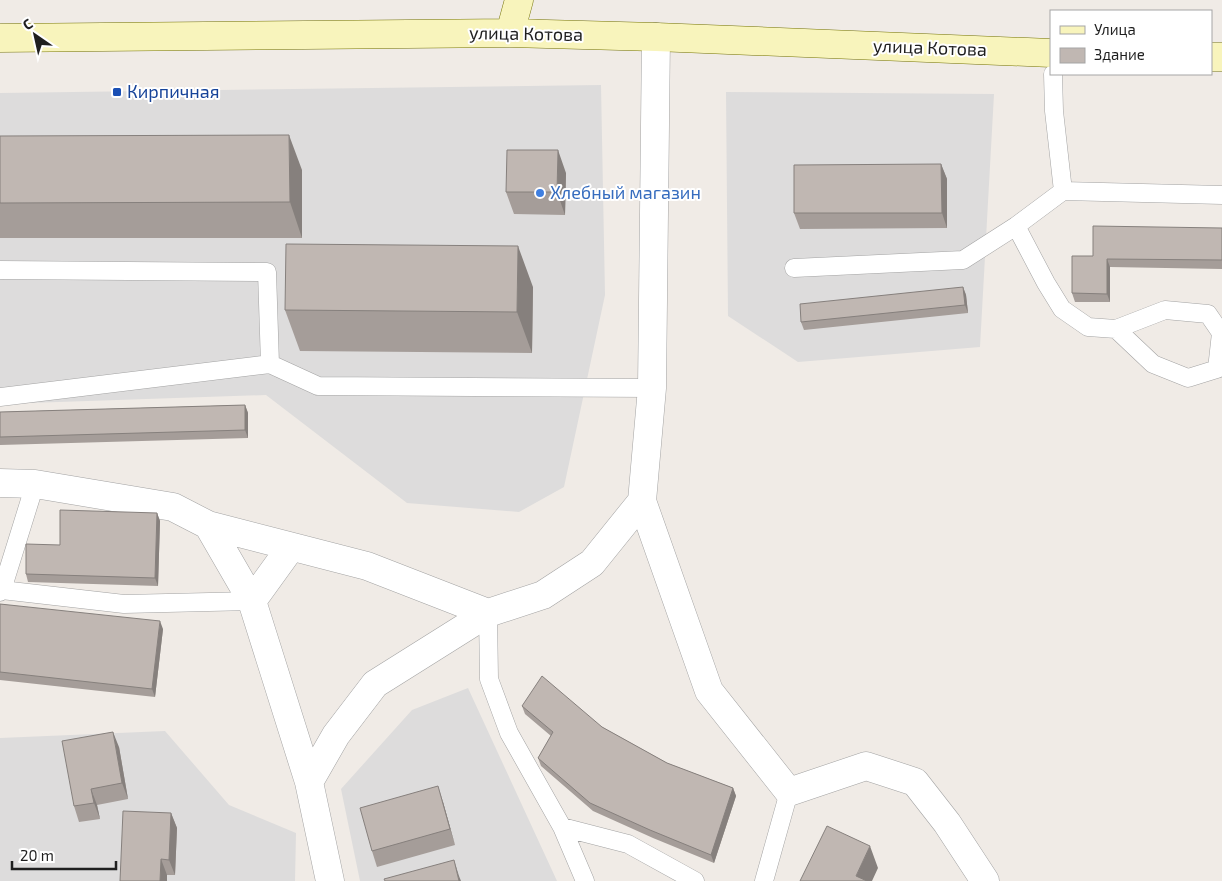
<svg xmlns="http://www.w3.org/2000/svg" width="1222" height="881" font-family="'Exo 2',sans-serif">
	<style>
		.residential { fill: #dddcdc }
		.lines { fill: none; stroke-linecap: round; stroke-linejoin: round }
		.lane-casing { stroke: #a3a3a3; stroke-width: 19 }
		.street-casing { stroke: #a3a3a3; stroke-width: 29 }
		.secondary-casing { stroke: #757408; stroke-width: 29 }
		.lane { stroke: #fff; stroke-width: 18 }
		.street { stroke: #fff; stroke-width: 28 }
		.secondary { stroke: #f8f4bc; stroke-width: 28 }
		.wall { fill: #a59d99 }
		.shaded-wall { fill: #86807d }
		.building { fill: #c0b7b2; stroke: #86807d }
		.transit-dot { fill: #1a4fb4; stroke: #fff; stroke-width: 2 }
		.shop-dot { fill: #3f7fe0; stroke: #fff; stroke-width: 2 }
		.labels { text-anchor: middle; stroke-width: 4; stroke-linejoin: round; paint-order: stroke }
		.street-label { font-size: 18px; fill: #1f1f1f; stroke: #fff }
		.transit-label { font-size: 18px; fill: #164399; stroke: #fff; text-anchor: start }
		.shop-label { font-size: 18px; fill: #366cbe; stroke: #fff; text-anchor: start }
	</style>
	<rect width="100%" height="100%" fill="#f0ebe6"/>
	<!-- residential -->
	<path class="residential" d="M601,85L605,295L564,487L519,512L407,503L266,395L0,404V93Z
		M726,92L994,94L980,347L798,362L728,316Z
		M468,688L557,881H360L341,789L412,710Z
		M165,731L229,805L296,833L295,881H0V738Z"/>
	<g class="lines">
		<defs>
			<path id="lane" d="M1063,191L1222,195
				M1016,226L1046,283L1062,309L1088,327L1116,329L1153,364L1188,378L1217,369L1221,333L1208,314L1165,310L1116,329
				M794,268L963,260L1016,226L1063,191L1054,111L1053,74
				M0,270L267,272L270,364
				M0,397L270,364L318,386L652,388
				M2,590L35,484
				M0,592L2,590L124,604L252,601
				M488,613L489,679L509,733L562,827L628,844L695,881
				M562,827L585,881
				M764,881L789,792"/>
			<path id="street" d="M0,483L35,484L173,507L208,525L252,601L309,782L330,881
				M642,501L709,691L789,792L866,766L915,782L947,823L985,881
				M208,525L367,566L488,613
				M252,601L291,547
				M309,782L336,735L375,684L488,613L543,595L592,563L642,501L652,388L656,37"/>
			<path id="secondary" d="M510,33L519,0
				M0,38L510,33L656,37L1051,53
				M1211,57H1222"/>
		</defs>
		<!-- lane casing -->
		<use href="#lane" class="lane-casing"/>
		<!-- street casing -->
		<use href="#street" class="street-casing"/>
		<!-- secondary casing -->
		<use href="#secondary" class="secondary-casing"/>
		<!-- lane -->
		<use href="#lane" class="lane"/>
		<!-- street -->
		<use href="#street" class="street"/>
		<!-- secondary -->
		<use href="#secondary" class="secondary"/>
	</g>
	<!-- wall -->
	<path class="wall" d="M0,136L302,170V238H0Z
		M941,164L947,179V228L800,229L794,213Z
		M566,173L565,215L514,214L506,192Z
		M1222,228V269L1110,267V302H1075L1072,293L1093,256Z
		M533,287L532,353L300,351L285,310Z
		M963,287L966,295L968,313L804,330L801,322Z
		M245,405L248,413V438L0,445V412Z
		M157,513L160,521L158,586L28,582L26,574L60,545Z
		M0,604L163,629L155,697L0,680Z
		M522,706L602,727L667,763L733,788L736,796L714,863L653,838L593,811L541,766L538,758L551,736L525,714Z
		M119,747L128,799L97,805L100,819L79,822L74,806Z
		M443,802L455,845L377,867L372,851Z
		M171,813L177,828L175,875H167V881H120Z"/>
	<!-- shaded-wall -->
	<path class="shaded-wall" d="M289,135L302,170V238L290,202Z
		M558,150L566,173L565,215L557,192Z
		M941,164L947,179V228L942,213Z
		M518,246L533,287L532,353L517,312Z
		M1107,259L1110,267V302L1107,294Z
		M963,287L966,295L968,313L965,305Z
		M245,405L248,413V438L245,430Z
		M157,513L160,521L158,586L155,578Z
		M160,621L163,629L155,697L152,689Z
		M113,732L119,747L128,799L122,783Z
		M438,786L443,802L455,845L450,829Z
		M733,788L736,796L714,863L711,855Z
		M91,789L97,805L100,819L94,803Z
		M171,813L177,828L175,875L169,860Z
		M870,846L878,868L872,881H858L856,876Z
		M161,859L167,875V881H160Z
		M454,860L459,876L461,881H459Z"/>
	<!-- building -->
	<path class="building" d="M289,135L290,202L0,203V136Z
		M507,150H558L557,192H506Z
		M941,164L942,213H794V165Z
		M1093,226L1222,228V260L1107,259V294L1072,293V256H1093Z
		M286,244L518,246L517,312L285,310Z
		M963,287L965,305L801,322L800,304Z
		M245,405V430L0,437V412Z
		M60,510L157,513L155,578L26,574V544L60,545Z
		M0,604L160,621L152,689L0,672Z
		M542,676L602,727L667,763L733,788L711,855L650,830L590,803L538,758L553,732L522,706Z
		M113,732L122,783L91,789L94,803L74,806L62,741Z
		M438,786L450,829L372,851L360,808Z
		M123,811L171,813L169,860L161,859L160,881H120Z
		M827,826L870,846L856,876L867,881H800Z
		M454,860L459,881H385L384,879Z"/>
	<!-- markers -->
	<rect class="transit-dot" x="112" y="87" width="10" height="10" rx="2.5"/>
	<circle class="shop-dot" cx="540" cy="193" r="5"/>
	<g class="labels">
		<!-- street labels -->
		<g class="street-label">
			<text transform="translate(526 34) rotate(1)" y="6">улица Котова</text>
			<text transform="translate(930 48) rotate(2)" y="6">улица Котова</text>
		</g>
		<!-- transit labels -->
		<g class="transit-label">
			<text x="127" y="98">Кирпичная</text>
		</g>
		<!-- shop labels -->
		<g class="shop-label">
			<text x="550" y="199">Хлебный магазин</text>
		</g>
	</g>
	<!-- legend -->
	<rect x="1050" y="10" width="162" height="65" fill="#ffffff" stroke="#a5a5a5"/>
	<rect x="1060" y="26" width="25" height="8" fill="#f8f4bc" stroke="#a5a5a5"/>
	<text x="1094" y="35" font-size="15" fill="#1f1f1f">Улица</text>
	<rect x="1060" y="48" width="25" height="15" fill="#c0b7b2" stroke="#a5a5a5"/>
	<text x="1094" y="60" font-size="15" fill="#1f1f1f">Здание</text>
	<!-- north arrow -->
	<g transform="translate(35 35) rotate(326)" stroke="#ffffff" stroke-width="4" paint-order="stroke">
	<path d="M0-4L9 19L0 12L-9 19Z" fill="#1f1f1f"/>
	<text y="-8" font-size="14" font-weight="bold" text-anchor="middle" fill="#1f1f1f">С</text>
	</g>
	<!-- scale -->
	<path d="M12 861v8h104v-8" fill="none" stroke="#1f1f1f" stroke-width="2.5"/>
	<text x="20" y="861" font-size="15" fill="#1f1f1f" stroke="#ffffff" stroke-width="4" paint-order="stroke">20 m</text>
</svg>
